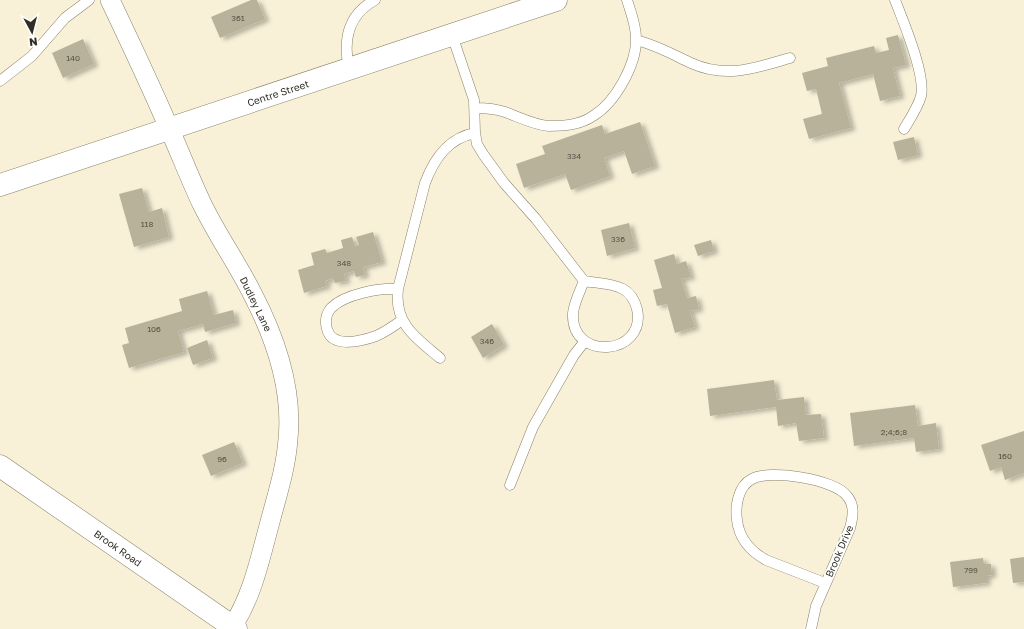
<svg xmlns="http://www.w3.org/2000/svg" width="1024" height="629" font-family="'Golos Text',sans-serif">
	<style>
		.building { fill: #b9b29a; filter: url(#shadow) }
		.lines { fill: none; stroke-linecap: round; stroke-linejoin: round }
		.lane-casing { stroke: #878069; stroke-width: 11 }
		.street-casing { stroke: #878069; stroke-width: 20 }
		.secondary-casing { stroke: #878069; stroke-width: 23 }
		.primary-casing { stroke: #878069; stroke-width: 23 }
		.lane { stroke: #fff; stroke-width: 10 }
		.street { stroke: #fff; stroke-width: 19 }
		.secondary { stroke: #fff; stroke-width: 22 }
		.primary { stroke: #fff; stroke-width: 22 }
		.labels { text-anchor: middle; stroke-width: 3.5; stroke-linejoin: round; paint-order: stroke }
		.number-label { font-size: 8px; fill: #535042 }
		.street-label { font-size: 10px; fill: #312f25; stroke: #fff }
	</style>
	<defs>
		<filter id="shadow"><feDropShadow dx="4.5" dy="2.5" stdDeviation="2" flood-color="#0004"/></filter>
	</defs>
	<rect width="100%" height="100%" fill="#f8f1d8"/>
	<!-- building -->
	<path class="building" d="M251,0H257L265,19L220,38L211,17Z
		M898,35L906,65L893,68L900,96L880,101L873,74L839,83L851,128L809,139L803,119L822,114L816,89L807,91L802,73L828,66L826,58L874,46L876,53L889,50L886,38Z
		M83,39L94,64L63,78L52,53Z
		M640,122L655,166L632,174L624,151L604,158L610,176L571,190L565,174L524,188L516,164L545,154L542,146L602,125L605,134Z
		M914,137L918,155L898,160L893,142Z
		M142,188L149,212L162,208L169,237L134,247L119,194Z
		M629,223L635,248L607,256L601,230Z
		M373,232L382,262L363,267L365,275L356,277L354,271L344,274L346,281L335,283L333,278L325,281L327,286L304,293L298,270L314,265L311,253L325,249L327,253L343,248L341,240L352,237L355,246L359,245L356,237Z
		M711,240L714,251L698,256L694,245Z
		M674,254L677,264L686,261L691,277L681,279L687,298L696,296L699,309L690,311L695,327L675,333L667,304L657,306L653,290L662,288L654,260Z
		M207,291L214,315L233,310L236,323L205,332L203,324L178,331L184,352L129,368L122,345L129,343L125,328L182,311L179,299Z
		M492,324L504,345L483,358L471,337Z
		M207,340L213,358L193,365L187,348Z
		M774,380L777,400L804,397L806,415L821,414L824,438L799,441L796,423L778,426L776,407L710,416L707,389Z
		M915,405L918,426L936,423L939,449L916,452L914,438L854,446L850,413Z
		M1024,431V473L1005,480L1001,467L990,471L981,445Z
		M234,442L243,463L211,476L202,455Z
		M1024,557V582L1013,583L1010,559Z
		M983,558L984,564H991L992,575L986,576V583L953,587L950,562Z"/>
	<g class="lines">
		<defs>
			<path id="lane" d="M895,0C903,21 926,75 921,96C918,107 910,119 904,129
				M452,35L474,100L475,133L477,144L483,154L504,183L536,219L584,281C596,283 612,283 623,289C630,293 635,301 637,309C647,356 570,362 573,313C574,303 580,291 584,281
				M636,40C656,45 672,54 691,63C726,79 755,68 790,58
				M349,69C343,41 347,15 375,0
				M0,81L32,56L65,18L89,0
				M475,108C485,108 496,109 505,112C519,117 534,125 549,126C564,126 580,125 593,116C615,103 637,64 636,38C636,25 631,13 627,0
				M398,289C379,288 345,294 331,308C326,314 325,322 327,329C332,349 362,341 376,336C385,332 394,326 402,320
				M440,358C416,338 394,324 398,289L425,183C434,159 448,138 475,133
				M510,485L533,427L574,355L585,341
				M811,629L816,606L850,528C853,517 855,505 847,496C835,479 769,469 752,479C738,486 735,506 737,520C739,538 750,551 766,560L825,583"/>
			<path id="street" d="M110,0C130,42 150,84 168,126C180,152 190,179 202,204C217,235 237,263 252,293C275,337 293,389 288,439C286,468 277,495 270,522C260,558 253,595 232,627"/>
			<path id="secondary" d="M0,185L556,0"/>
			<path id="primary" d="M0,466L236,629"/>
		</defs>
		<!-- lane casing -->
		<use href="#lane" class="lane-casing"/>
		<!-- street casing -->
		<use href="#street" class="street-casing"/>
		<!-- secondary casing -->
		<use href="#secondary" class="secondary-casing"/>
		<!-- primary casing -->
		<use href="#primary" class="primary-casing"/>
		<!-- lane -->
		<use href="#lane" class="lane"/>
		<!-- street -->
		<use href="#street" class="street"/>
		<!-- secondary -->
		<use href="#secondary" class="secondary"/>
		<!-- primary -->
		<use href="#primary" class="primary"/>
	</g>
	<g class="labels">
		<!-- number labels -->
		<g class="number-label">
			<text x="238" y="21">361</text>
			<text x="73" y="61">140</text>
			<text x="574" y="159">334</text>
			<text x="147" y="227">118</text>
			<text x="618" y="242">336</text>
			<text x="344" y="266">348</text>
			<text x="154" y="332">106</text>
			<text x="487" y="344">346</text>
			<text x="894" y="435">2;4;6;8</text>
			<text x="1005" y="459">160</text>
			<text x="222" y="462">96</text>
			<text x="971" y="573">799</text>
		</g>
		<!-- street labels -->
		<g class="street-label">
			<text transform="translate(278 93) rotate(-18)" y="4">Centre Street</text>
			<text transform="translate(256 304) rotate(64)" y="4">Dudley Lane</text>
			<text transform="translate(118 548) rotate(35)" y="4">Brook Road</text>
			<text transform="translate(839 551) rotate(-67)" y="4">Brook Drive</text>
		</g>
	</g>
	<!-- north arrow -->
	<g transform="translate(32 32) rotate(173)" stroke="#ffffff" stroke-width="3" paint-order="stroke">
	<path d="M0-3L7 15L0 10L-7 15Z" fill="#312f25"/>
	<text y="-6" font-size="11" font-weight="bold" text-anchor="middle" fill="#312f25">N</text>
	</g>
</svg>
